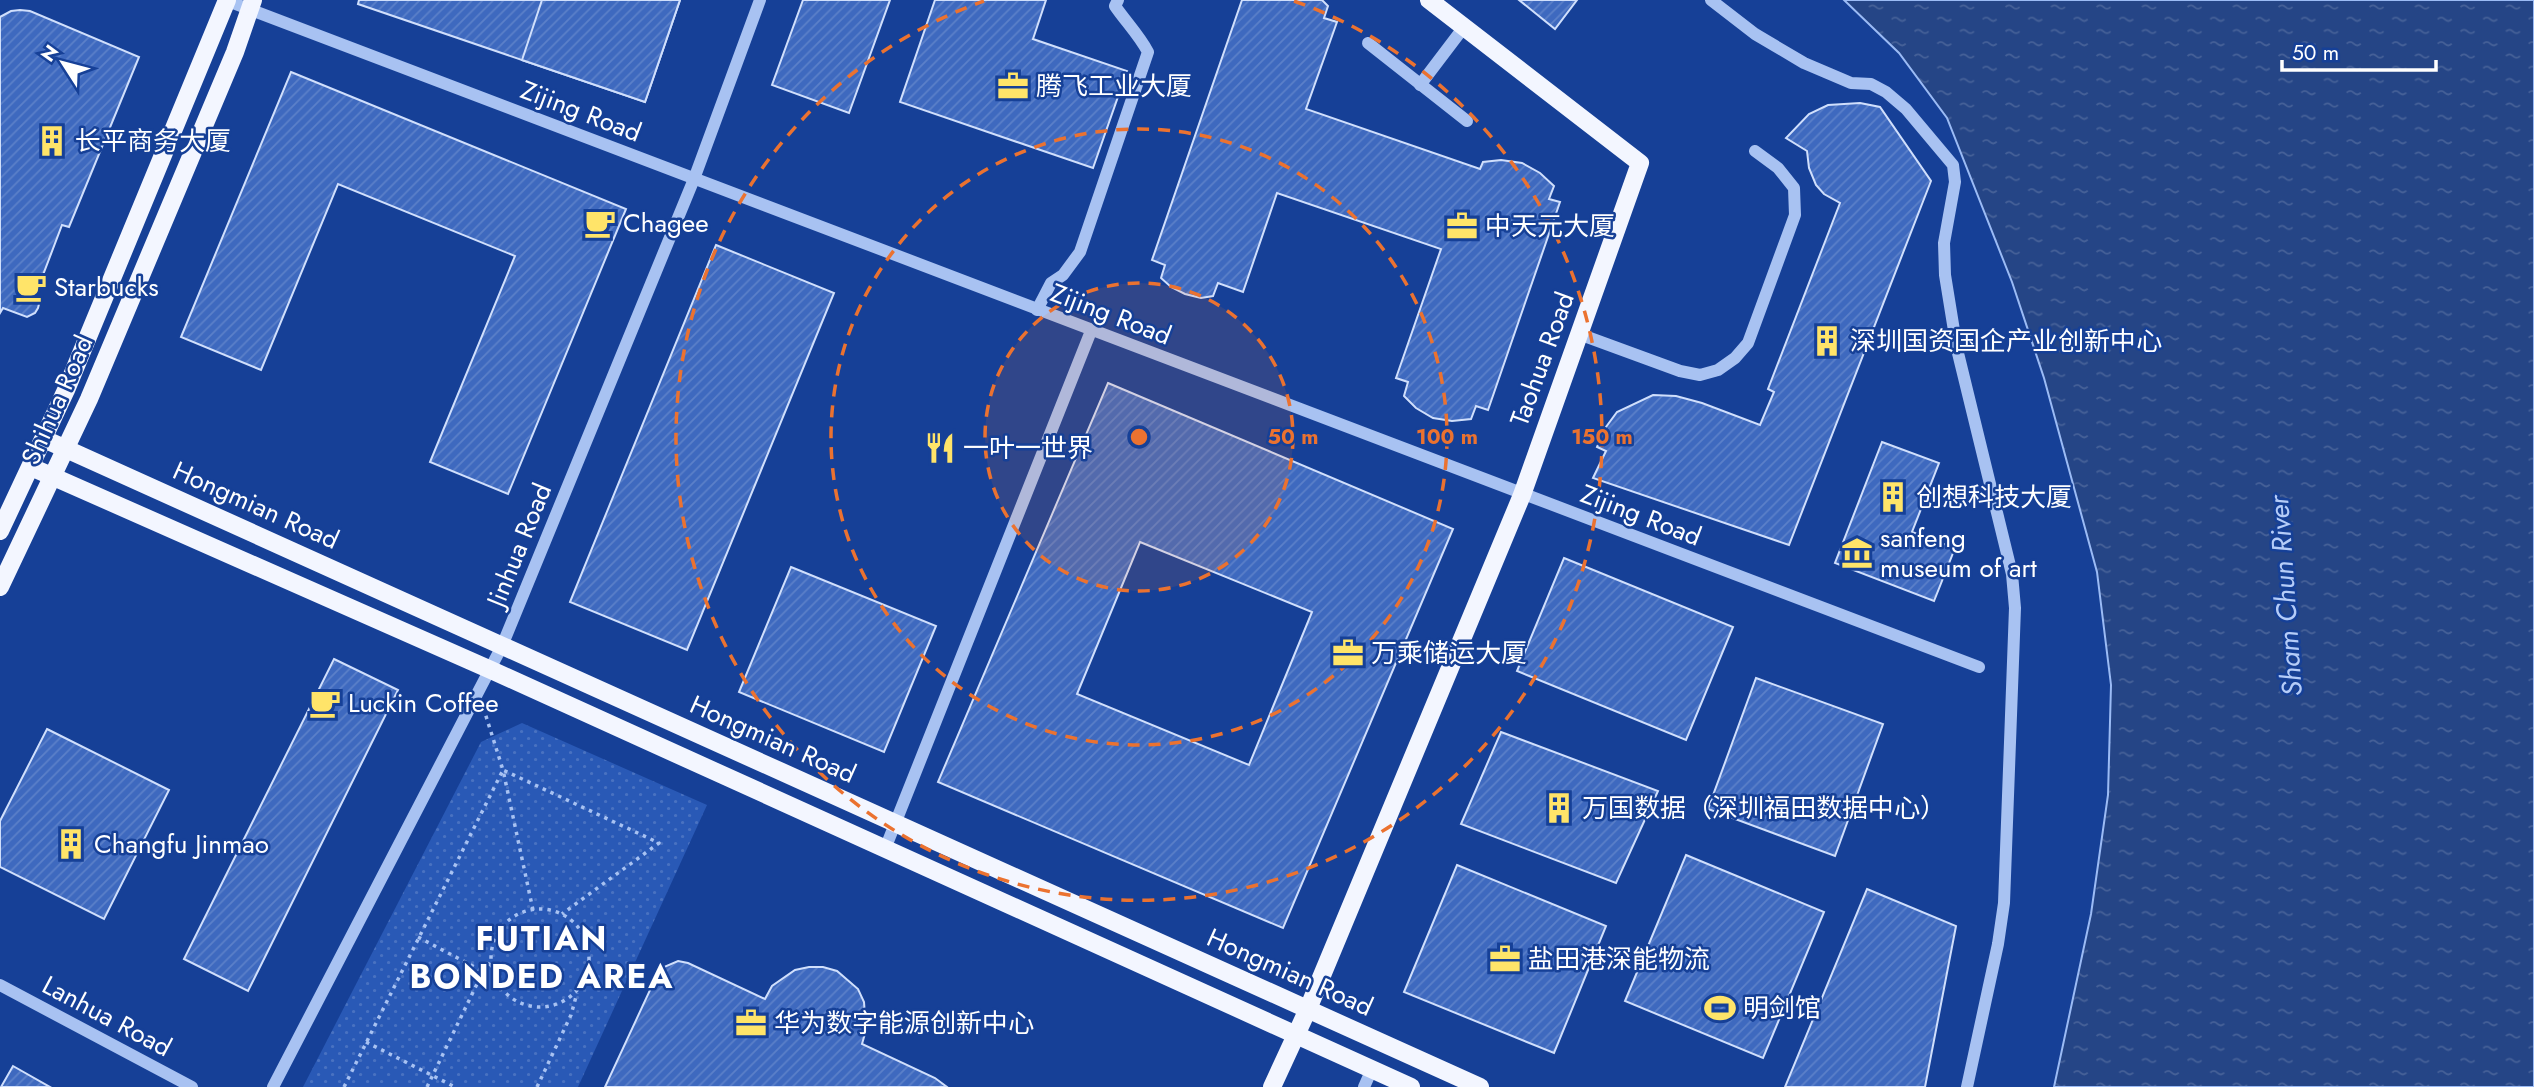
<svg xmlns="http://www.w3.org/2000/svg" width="2534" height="1087" font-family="Jost,'Noto Sans SC',sans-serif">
<defs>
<pattern id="park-dots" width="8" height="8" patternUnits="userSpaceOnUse" patternTransform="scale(1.75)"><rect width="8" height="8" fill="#2959b6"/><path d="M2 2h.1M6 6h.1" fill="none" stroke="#4972c1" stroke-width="1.8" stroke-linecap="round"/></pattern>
<pattern id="water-ripples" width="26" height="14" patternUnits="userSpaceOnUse" patternTransform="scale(1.75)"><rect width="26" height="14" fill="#254586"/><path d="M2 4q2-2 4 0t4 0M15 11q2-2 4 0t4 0" fill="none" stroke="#466198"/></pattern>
<pattern id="building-hatch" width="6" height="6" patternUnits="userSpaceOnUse" patternTransform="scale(1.75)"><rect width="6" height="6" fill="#3e69bf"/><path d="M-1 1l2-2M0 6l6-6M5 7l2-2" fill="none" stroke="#5b80c9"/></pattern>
</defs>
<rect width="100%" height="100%" fill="#164097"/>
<polygon fill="url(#park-dots)" points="522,723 707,805 578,1087 303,1087 481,742"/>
<polygon fill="url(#water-ripples)" stroke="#9bbbf5" stroke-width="2" points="1844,0 2534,0 2534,1087 2054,1087 2091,914 2108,795 2111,685 2097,572 2044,378 2012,282 1947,118 1899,53"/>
<g fill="url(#building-hatch)" stroke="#d0dffc" stroke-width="2" fill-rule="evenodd">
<polygon points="359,0 680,0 645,102 358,4"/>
<polygon points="542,0 680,0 645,102 522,60"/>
<polygon points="803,0 890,0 849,113 772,85"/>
<polygon points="935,0 1046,0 1033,39 1127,71 1093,168 900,102"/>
<polygon points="1242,0 1322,0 1328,6 1324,18 1337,22 1306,109 1480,169 1483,162 1501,160 1522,163 1540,173 1554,186 1549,199 1560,202 1488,410 1476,406 1471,419 1452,421 1433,418 1416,408 1404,396 1408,382 1396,378 1441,249 1277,193 1243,292 1218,283 1213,296 1201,298 1185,294 1171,287 1161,278 1165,265 1152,260"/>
<polygon points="1519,0 1577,0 1555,29"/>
<polygon points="20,10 30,11 139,57 69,227 62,225 35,296 39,304 38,308 35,313 27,317 3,308 0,313 0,17 11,11"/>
<polygon points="291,72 626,209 508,494 430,462 515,256 338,184 261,370 181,337"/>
<polygon points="1860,103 1880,107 1931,181 1789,545 1593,478 1606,451 1597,447 1606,427 1617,412 1653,395 1676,396 1702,403 1760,425 1774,392 1768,389 1840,203 1824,194 1816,185 1809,168 1807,151 1786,138 1809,114 1828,105"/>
<polygon points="716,245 834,293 687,650 570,602"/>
<path d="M1108 383 1453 529 1283 928 938 782ZM1140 542 1312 612 1249 765 1077 694Z"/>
<polygon points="1882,442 1939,463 1912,532 1955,548 1934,601 1835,563"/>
<polygon points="1564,558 1733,627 1686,740 1517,671"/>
<polygon points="791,567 936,626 884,752 739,692"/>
<polygon points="334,659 398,690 248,991 184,959"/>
<polygon points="1756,678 1883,724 1835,856 1708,809"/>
<polygon points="47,729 169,790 104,919 0,867 0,821"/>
<polygon points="1501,732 1658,791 1616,883 1461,824"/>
<polygon points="1686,855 1824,912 1763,1058 1625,1001"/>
<polygon points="1457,865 1606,926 1554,1053 1404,992"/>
<polygon points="1867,889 1956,926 1925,1087 1785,1087"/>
<polygon points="678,961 688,963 765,999 772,986 795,970 809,967 823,967 837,971 858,989 864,1002 866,1030 862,1044 935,1078 947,1087 605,1087 657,975 664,967"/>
<polygon points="13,1066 50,1087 1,1087"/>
</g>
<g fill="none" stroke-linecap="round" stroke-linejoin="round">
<g stroke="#a8c2f2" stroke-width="3.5" stroke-dasharray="3.5 5" stroke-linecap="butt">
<circle cx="540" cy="958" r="49"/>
<polyline points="533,910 503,770 659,843 562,914"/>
<polyline points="418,937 484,972"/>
<polyline points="366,1042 455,1087"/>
<polyline points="344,1087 503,770 485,713"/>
<polyline points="427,1087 477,984 491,961"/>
<polyline points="537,1087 571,1015 577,993"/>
</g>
<g stroke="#a8c2f2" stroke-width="12">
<polyline points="225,0 1979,667"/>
<polyline points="1711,0 1755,34 1804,63 1851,83 1871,84 1886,92 1906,109 1953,165 1955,182 1944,243 1945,275 1957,349 2012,574 2015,608 2004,903 1998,944 1967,1087"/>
<polyline points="1368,43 1467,121"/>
<polyline points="1420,85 1464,27"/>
<path d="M1037 310 1051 283 1063 275 1080 252 1148 52C1139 35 1126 22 1115 6L1118 0"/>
<polyline points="1579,334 1680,371 1700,375 1718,370 1735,358 1748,343 1795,215 1794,188 1778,168 1755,151"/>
<polyline points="885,849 1091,331"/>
<polyline points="0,985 192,1087"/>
<polyline points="273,1087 502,646 694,179 760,0"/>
<polyline points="1364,1087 1372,1069"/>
</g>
<g stroke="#f3f6ff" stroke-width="18">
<polyline points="44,439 1480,1087"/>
<polyline points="31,467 491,670 1411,1087"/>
<polyline points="0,531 66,390 227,0"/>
<polyline points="0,587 89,399 235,52 253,0"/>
<polyline points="1272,1087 1308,1009 1522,495 1640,163 1429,0"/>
</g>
</g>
<circle cx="1139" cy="437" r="154" fill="#eb7230" fill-opacity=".12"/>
<g fill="none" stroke="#eb7230" stroke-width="3.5" stroke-dasharray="12 9">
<circle cx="1139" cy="437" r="154"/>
<circle cx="1139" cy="437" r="308"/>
<path d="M1294 1A463 463 0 1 1 984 1"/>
</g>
<defs>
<symbol id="office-bare" viewBox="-9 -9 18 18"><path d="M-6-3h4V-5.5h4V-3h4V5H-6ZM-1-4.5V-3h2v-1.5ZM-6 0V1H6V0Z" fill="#ffe469" stroke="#164097" stroke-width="2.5" paint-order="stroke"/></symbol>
<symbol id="building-bare" viewBox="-9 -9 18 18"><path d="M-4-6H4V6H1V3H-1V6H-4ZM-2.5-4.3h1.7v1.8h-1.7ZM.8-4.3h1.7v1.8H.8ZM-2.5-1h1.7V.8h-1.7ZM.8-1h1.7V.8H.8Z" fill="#ffe469" stroke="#164097" stroke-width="2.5" paint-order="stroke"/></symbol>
<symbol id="cafe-bare" viewBox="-9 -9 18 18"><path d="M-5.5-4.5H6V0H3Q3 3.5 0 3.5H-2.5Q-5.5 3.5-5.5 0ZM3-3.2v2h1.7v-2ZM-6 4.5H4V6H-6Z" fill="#ffe469" stroke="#164097" stroke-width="2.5" paint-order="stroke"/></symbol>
<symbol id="restaurant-bare" viewBox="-9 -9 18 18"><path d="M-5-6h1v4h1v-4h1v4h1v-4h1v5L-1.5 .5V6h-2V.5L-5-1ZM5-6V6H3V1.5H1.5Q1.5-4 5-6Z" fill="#ffe469" stroke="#164097" stroke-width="2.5" paint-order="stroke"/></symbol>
<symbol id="museum-bare" viewBox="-9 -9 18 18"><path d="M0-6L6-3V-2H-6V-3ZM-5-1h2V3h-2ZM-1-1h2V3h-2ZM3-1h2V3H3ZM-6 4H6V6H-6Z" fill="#ffe469" stroke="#164097" stroke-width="2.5" paint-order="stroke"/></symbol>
<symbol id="stadium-bare" viewBox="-9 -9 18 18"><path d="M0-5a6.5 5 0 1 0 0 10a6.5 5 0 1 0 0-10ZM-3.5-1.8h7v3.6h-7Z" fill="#ffe469" stroke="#164097" stroke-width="2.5" paint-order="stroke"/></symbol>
</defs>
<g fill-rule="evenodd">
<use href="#office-bare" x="991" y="64" width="44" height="44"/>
<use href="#building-bare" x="30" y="119" width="44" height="44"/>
<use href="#cafe-bare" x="578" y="201" width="44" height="44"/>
<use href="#office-bare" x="1440" y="204" width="44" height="44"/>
<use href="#cafe-bare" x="9" y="265" width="44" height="44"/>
<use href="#building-bare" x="1805" y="319" width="44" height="44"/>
<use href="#restaurant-bare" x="918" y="426" width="44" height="44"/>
<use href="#building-bare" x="1871" y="475" width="44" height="44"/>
<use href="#museum-bare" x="1835" y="531" width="44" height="44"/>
<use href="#office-bare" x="1326" y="631" width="44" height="44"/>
<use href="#cafe-bare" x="303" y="681" width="44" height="44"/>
<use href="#building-bare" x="1537" y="786" width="44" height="44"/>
<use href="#building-bare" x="49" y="822" width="44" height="44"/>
<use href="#office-bare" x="1483" y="937" width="44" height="44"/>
<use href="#stadium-bare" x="1698" y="986" width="44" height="44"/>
<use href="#office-bare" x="729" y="1001" width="44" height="44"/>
</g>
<g text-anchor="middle" stroke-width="5" stroke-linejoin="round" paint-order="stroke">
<g font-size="26" fill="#fff" stroke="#164097" text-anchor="start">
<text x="1036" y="95">腾飞工业大厦</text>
<text x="75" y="150">长平商务大厦</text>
<text x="623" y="232">Chagee</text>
<text x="1485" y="235">中天元大厦</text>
<text x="54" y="296">Starbucks</text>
<text x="1850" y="350">深圳国资国企产业创新中心</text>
<text x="963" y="457">一叶一世界</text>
<text x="1916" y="506">创想科技大厦</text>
<text x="1880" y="547">sanfeng<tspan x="1880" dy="30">museum of art</tspan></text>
<text x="1371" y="662">万乘储运大厦</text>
<text x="348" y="712">Luckin Coffee</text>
<text x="1582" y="817">万国数据（深圳福田数据中心）</text>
<text x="94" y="853">Changfu Jinmao</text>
<text x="1528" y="968">盐田港深能物流</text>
<text x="1743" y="1017">明剑馆</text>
<text x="774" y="1032">华为数字能源创新中心</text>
</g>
<g font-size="26" fill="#fff" stroke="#164097">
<text transform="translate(581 111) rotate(21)" y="9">Zijing Road</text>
<text transform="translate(1111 314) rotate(21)" y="9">Zijing Road</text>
<text transform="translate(1542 359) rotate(-70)" y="9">Taohua Road</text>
<text transform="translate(57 400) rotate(-66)" y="9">Shihua Road</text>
<text transform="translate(256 505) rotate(24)" y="9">Hongmian Road</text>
<text transform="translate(1641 515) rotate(21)" y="9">Zijing Road</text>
<text transform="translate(519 545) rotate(-68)" y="9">Jinhua Road</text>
<text transform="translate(773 739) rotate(24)" y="9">Hongmian Road</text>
<text transform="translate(1290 972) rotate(24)" y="9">Hongmian Road</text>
<text transform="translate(107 1016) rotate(28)" y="9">Lanhua Road</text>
</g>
<g font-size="28" font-style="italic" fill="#b5ccf8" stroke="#164097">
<text transform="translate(2285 596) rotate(-94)" y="10">Sham Chun River</text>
</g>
<g font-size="33" font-weight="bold" letter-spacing="2" fill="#fff" stroke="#164097">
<text x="542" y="950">FUTIAN<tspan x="542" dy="38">BONDED AREA</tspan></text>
</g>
</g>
<circle cx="1139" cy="437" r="10" fill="#eb7230" stroke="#164097" stroke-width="3.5"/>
<g font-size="21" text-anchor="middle" font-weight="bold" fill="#eb7230" stroke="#164097" stroke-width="5" stroke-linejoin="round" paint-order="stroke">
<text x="1293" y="444">50 m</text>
<text x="1447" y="444">100 m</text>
<text x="1602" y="444">150 m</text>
</g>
<g transform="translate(63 63) rotate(306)" stroke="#164097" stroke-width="5" paint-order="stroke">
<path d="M0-5L12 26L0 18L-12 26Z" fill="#ffffff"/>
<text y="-10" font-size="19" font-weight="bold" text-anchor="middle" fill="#ffffff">N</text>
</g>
<path d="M2282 60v10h154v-10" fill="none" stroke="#ffffff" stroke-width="3.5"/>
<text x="2292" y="60" font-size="21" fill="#ffffff" stroke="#164097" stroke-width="5" paint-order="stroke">50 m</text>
</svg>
